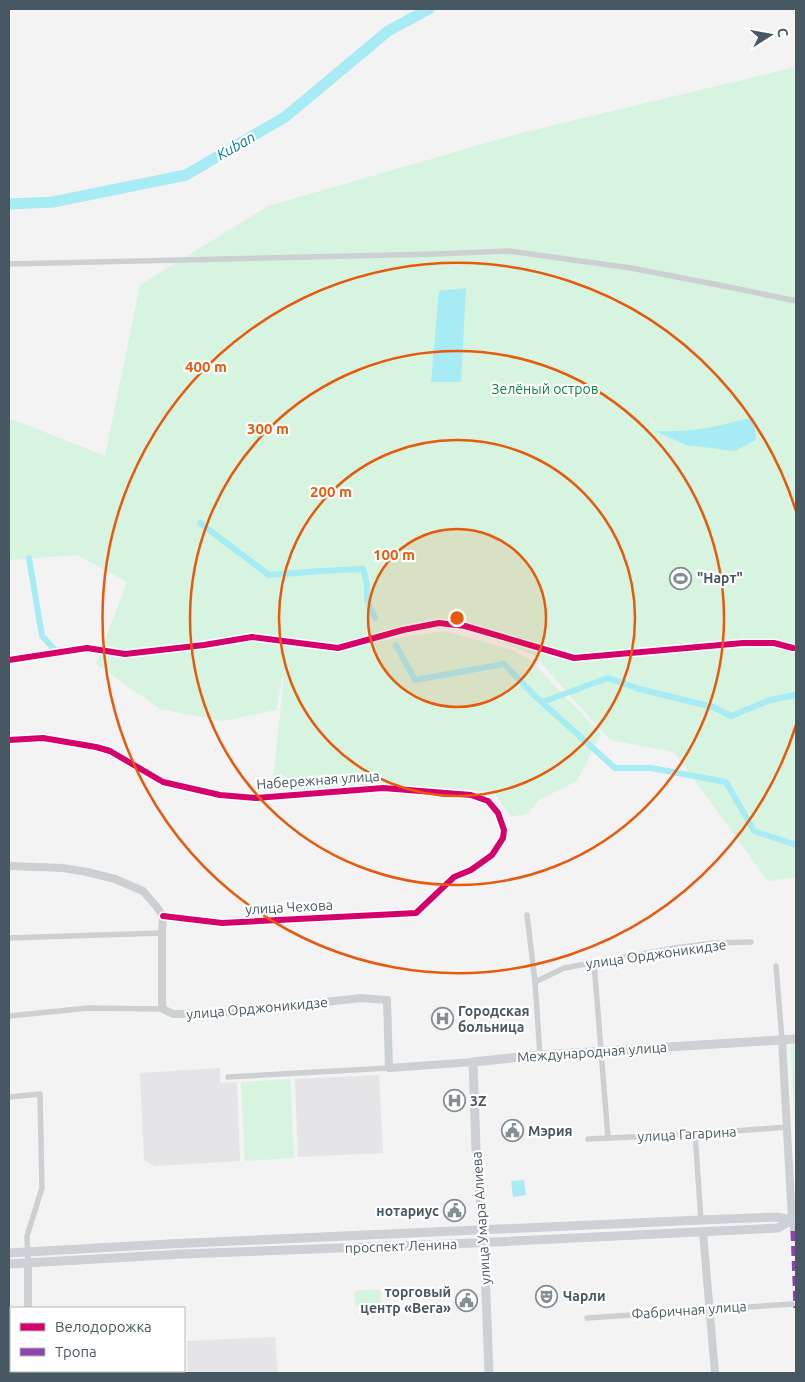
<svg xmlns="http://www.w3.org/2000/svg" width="805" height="1382" font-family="Ubuntu,sans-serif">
<rect width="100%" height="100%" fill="#f3f3f3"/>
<g fill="#e5e4e6">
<polygon points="220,1068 220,1083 237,1082 240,1161 155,1166 144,1160 140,1073"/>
<polygon points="379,1075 383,1153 298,1157 295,1079"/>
<polygon points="275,1337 278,1373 188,1373 187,1341"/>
</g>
<g fill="#d6f4df">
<polygon points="796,67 796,877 768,881 674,752 610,740 534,655 441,619 349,646 444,631 513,650 531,661 601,734 577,781 539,800 528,813 511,817 493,791 272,790 285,666 276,710 223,721 160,709 96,664 127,582 77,555 12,560 9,558 9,418 105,456 140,285 268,206 525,132"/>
<polygon points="791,1046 796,1046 796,1156"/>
<polygon points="290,1079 294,1158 245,1161 241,1082"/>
<polygon points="380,1289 381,1304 355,1306 355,1291"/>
</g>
<g fill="#a7ebf4">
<polygon points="466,288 461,382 431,382 439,291"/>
<path d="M754 417 756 440 735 451 686 445 655 431C691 433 719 426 754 417Z"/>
<polygon points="524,1180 526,1195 513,1197 511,1181"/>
</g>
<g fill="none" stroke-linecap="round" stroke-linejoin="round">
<g stroke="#a7ebf4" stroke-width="6">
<polyline points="200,523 269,575 321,571 363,569 367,584 367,601 375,618"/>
<polyline points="29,558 42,636 55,650"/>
<polyline points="396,645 415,680 504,664 536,697 615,768 651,768 726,782 754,831 796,845"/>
<polyline points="542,702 608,678 639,689 713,707 731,716 770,700 796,695"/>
</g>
<polyline stroke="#a7ebf4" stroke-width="11" points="9,204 53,202 186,175 285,117 388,31 429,9"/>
<g stroke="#cdd0d2" stroke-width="5.5">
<polyline points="9,264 435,254 509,251 631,268 734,288 796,301"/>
<polyline points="9,660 87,648 125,654 204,645 252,637 338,648 403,630 439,623 465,626 574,658 743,643 774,643 793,648"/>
<polyline points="9,740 43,738 96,747 110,751 163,782 220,795 256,798 383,788 471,795 488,801 498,813 504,830 503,838 492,855 471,870 454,877 416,913 222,923 163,916"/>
<polyline points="527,915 535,982 540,1055"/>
<polyline points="9,938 162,933"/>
<polyline points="594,963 608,1138"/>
<polyline points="776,966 782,1040"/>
<polyline points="535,982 564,968 675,948 714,943 751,942"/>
<polyline points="9,1016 89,1008 163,1009"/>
<polyline points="228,1077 389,1068"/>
<polyline points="9,1097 40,1094 42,1188 27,1236 28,1263"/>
<polyline points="695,1134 701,1220"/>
<polyline points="588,1139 695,1134 787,1127"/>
<polyline points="792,1220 793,1231"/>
<polyline points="587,1318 792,1304"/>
</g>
<g stroke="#cdd0d2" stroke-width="8">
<polyline points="9,866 63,868 87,872 115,879 143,891 156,906 163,916 162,933 162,1003 163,1009 173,1014 218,1013 237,1012 361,998 387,1000 389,1068 473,1062"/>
<polyline points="782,1040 792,1220"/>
<polyline points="703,1232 715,1373"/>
<polyline points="28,1263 28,1308"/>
<polyline points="29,1371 29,1373"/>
</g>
<g stroke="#cdd0d4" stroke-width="9">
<polyline points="9,1253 168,1244 701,1220 777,1217 792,1220 796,1220"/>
<polyline points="9,1264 183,1254 473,1243 778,1228 792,1220"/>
<polyline points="489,1373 484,1242 476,1149 473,1062 540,1055 796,1039"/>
</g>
<polyline stroke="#8e44ad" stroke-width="5" stroke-dasharray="10 5" stroke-linecap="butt" points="793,1231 796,1308"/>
<defs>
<g id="cycleway">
<polyline points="9,660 87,648 125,654 204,645 252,637 338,648 403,630 439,623 465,626 574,658 743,643 774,643 793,648"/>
<polyline points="9,740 43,738 96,747 110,751 163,782 220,795 256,798 383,788 471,795 488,801 498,813 504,830 503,838 492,855 471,870 454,877 416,913 222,923 163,916"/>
</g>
</defs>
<use href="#cycleway" stroke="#fff" stroke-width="9"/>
<use href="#cycleway" stroke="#d6006c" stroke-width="6"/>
</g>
<circle cx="457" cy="618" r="89" fill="#e8590c" fill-opacity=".12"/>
<g fill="none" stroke="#e8590c" stroke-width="2.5">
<circle cx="457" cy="618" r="89"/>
<circle cx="457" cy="618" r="178"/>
<circle cx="457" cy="618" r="267"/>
<path d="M796 725A355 355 0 1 1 796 511"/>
</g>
<defs>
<symbol id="stadium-ring" viewBox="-11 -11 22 22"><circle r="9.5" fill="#fff" stroke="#848e95" stroke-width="1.5"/><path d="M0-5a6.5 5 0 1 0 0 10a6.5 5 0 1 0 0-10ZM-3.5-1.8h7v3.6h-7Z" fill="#848e95"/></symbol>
<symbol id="hospital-ring" viewBox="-11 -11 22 22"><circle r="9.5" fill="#fff" stroke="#848e95" stroke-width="1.5"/><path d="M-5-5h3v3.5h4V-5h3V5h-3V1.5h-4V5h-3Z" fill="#848e95"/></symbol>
<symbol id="civic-ring" viewBox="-11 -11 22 22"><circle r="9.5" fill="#fff" stroke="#848e95" stroke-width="1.5"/><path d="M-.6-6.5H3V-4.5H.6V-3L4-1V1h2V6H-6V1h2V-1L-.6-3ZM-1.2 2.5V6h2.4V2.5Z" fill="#848e95"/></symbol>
<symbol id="theatre-ring" viewBox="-11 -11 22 22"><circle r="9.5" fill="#fff" stroke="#848e95" stroke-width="1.5"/><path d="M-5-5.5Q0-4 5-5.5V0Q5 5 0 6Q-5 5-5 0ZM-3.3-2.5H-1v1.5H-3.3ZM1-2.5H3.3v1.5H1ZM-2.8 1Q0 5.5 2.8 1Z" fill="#848e95"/></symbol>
</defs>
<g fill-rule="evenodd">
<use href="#stadium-ring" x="668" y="566" width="25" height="25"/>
<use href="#hospital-ring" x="430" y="1006" width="25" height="25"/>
<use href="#hospital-ring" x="442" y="1088" width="25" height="25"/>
<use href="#civic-ring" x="500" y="1118" width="25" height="25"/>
<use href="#civic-ring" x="442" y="1198" width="25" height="25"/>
<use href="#theatre-ring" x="534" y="1284" width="25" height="25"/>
<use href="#civic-ring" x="454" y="1288" width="25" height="25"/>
</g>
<g text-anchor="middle" stroke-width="4.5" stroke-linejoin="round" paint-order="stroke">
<g font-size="14" fill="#0e8740" stroke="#fff">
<text x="545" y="394">Зелёный остров</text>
</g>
<g font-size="14" font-weight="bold" fill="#485862" stroke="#fff" text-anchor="start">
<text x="697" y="583">"Нарт"</text>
<text x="458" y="1016">Городская<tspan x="458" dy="16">больница</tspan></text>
<text x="470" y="1106">3Z</text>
<text x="528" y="1136">Мэрия</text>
<text x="439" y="1216" text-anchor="end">нотариус</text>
<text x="451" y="1297" text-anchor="end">торговый<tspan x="451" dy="16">центр «Вега»</tspan></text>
<text x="563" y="1301">Чарли</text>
</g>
<g font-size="14" fill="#485862" stroke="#fff">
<text transform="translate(318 780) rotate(-4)" y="5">Набережная улица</text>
<text transform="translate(289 907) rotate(-3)" y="5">улица Чехова</text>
<text transform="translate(656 954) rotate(-8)" y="5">улица Орджоникидзе</text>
<text transform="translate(257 1008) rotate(-5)" y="5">улица Орджоникидзе</text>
<text transform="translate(592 1052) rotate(-4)" y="5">Международная улица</text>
<text transform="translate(687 1134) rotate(-3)" y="5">улица Гагарина</text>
<text transform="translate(481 1218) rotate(-94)" y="5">улица Умара Алиева</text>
<text transform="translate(401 1246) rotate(-2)" y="5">проспект Ленина</text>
<text transform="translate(689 1310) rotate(-4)" y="5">Фабричная улица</text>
</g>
<g font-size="15" font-style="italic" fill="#048091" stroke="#fff">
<text transform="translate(236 146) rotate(-30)" y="5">Kuban</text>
</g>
</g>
<circle cx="457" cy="618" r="8" fill="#e8590c" stroke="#fff" stroke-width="2.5"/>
<g font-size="15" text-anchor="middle" font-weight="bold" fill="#e8590c" stroke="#fff" stroke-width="4.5" stroke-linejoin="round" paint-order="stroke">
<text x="206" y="372">400 m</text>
<text x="268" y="434">300 m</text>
<text x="331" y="497">200 m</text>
<text x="394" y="560">100 m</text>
</g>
<rect width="805" height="1382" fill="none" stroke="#485862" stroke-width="20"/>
<rect x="10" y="1307" width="175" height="65" fill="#ffffff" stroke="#b6bcc0"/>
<rect x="20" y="1323" width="25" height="8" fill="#d6006c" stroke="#b6bcc0"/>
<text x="55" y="1332" font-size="15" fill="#485862">Велодорожка</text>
<rect x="20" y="1348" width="25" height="8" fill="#8e44ad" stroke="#b6bcc0"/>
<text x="55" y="1357" font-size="15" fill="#485862">Тропа</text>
<g transform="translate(770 35) rotate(79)" stroke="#ffffff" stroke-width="4" paint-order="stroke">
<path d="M0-4L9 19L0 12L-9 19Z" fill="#485862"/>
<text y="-8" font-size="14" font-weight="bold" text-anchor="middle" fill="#485862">С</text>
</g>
</svg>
